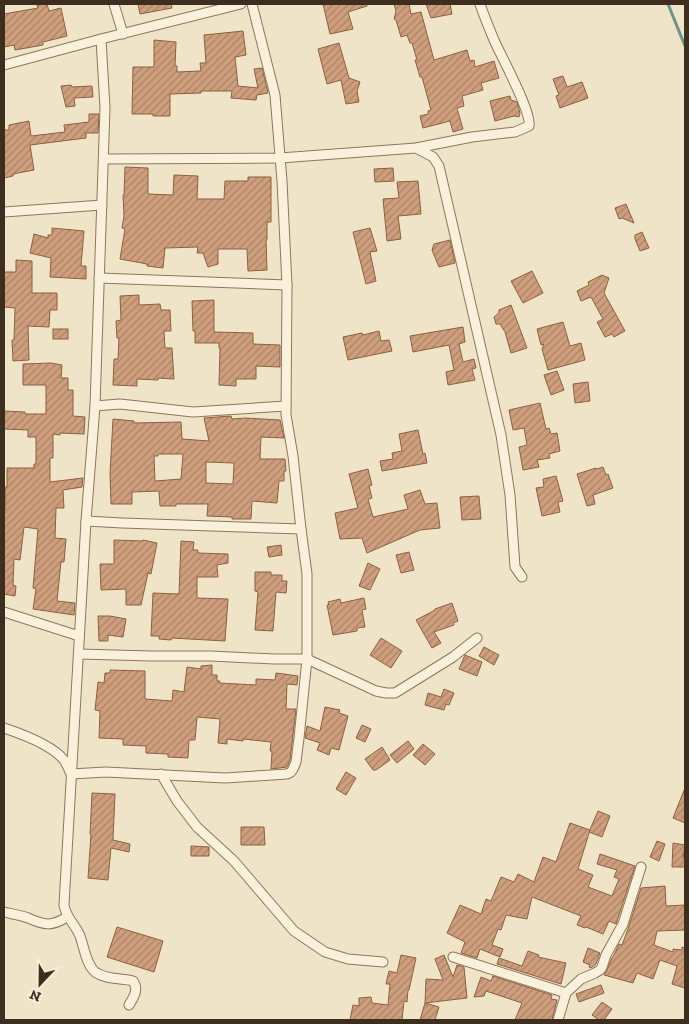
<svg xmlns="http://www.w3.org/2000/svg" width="689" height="1024" font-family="'Zilla Slab',serif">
<defs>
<pattern id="building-hatch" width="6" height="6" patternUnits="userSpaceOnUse" patternTransform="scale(1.25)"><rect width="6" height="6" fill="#cf9f7d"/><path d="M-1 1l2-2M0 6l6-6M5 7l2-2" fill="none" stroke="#a98266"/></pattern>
</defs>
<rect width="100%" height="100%" fill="#f0e4c8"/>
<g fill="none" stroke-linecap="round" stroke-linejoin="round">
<polyline stroke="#6f938a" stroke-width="3" points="668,4 685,46"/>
</g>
<g fill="url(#building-hatch)" stroke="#8d5f41" fill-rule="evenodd">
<polygon points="43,4 47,4 49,11 61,8 67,36 43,42 43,45 15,50 14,45 4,47 4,14 38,8 37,5"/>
<polygon points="138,4 171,4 172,8 140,14"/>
<polygon points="323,4 367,4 367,6 348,12 353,29 330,34"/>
<polygon points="394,4 409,4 411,14 421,12 434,60 467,50 470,61 474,60 475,67 494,61 499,78 481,83 483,90 462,96 464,106 457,108 463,129 453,132 450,121 423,128 420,116 428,114 428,111 431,110 422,77 420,77 415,60 417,60 412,43 410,43 407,35 401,37 396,20 394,19 396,11"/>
<polygon points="426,4 450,4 452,14 431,18"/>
<polygon points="243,31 246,55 235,57 238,86 258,88 254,69 262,68 268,93 257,95 256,100 231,98 232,91 201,91 201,93 170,94 170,116 153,116 153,114 132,114 133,67 154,67 154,40 176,42 175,66 177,66 177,72 201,71 200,63 206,63 204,35"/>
<polygon points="339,43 349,78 360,82 357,91 359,102 346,104 341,80 327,84 318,49"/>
<polygon points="563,76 567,87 582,82 588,98 560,108 556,96 559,95 553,79"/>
<polygon points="71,85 72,87 92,86 93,97 74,98 75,106 66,107 61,86"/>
<polygon points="510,96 511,100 517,102 520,113 519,117 514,116 495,121 490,101"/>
<polygon points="89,114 99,114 98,133 86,133 86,138 30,145 34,170 13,174 13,176 4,178 4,130 9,130 9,125 29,121 31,136 65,132 64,125 89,122"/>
<polygon points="125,167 148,168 148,194 173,195 174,175 198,176 197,199 224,199 225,181 248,181 248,177 271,177 271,222 267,222 267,240 266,240 267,270 248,271 247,249 218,249 218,264 208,267 203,253 197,253 198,247 165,248 163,268 147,266 147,264 120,259 125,229 122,228 124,216 123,195 124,195"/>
<polygon points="393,168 394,181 375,182 374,169"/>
<polygon points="418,181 421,214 398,216 401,239 387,241 383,199 399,198 397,182"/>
<polygon points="626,204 634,223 622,218 619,219 615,208"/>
<polygon points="52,228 84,231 81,266 86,266 86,279 50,277 51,258 30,253 34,234 48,238 48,235 52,235"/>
<polygon points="370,228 377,251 370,252 376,281 366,284 353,232"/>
<polygon points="642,232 649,248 640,251 635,239 635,235"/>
<polygon points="450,240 455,263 439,267 432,250 434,244"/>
<polygon points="16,260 32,261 32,293 57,293 57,310 50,310 49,327 28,326 29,360 13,361 12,340 14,340 15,308 4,307 4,272 16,272"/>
<polygon points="532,271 543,293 523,303 511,281"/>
<polygon points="602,275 609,278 604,293 625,331 614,337 612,334 605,337 597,322 603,319 591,297 581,301 577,291 589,285 588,282"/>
<polygon points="139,295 139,305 160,304 161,310 170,310 171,331 164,331 165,348 172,348 174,379 158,378 158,380 137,379 137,386 113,385 114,359 118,359 119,338 117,338 116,321 121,320 120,296"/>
<polygon points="214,300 214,332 253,333 253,344 280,345 280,367 256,366 256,379 236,379 236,386 219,385 220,348 219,348 219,343 195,343 195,331 193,331 192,301"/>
<polygon points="511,305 527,348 511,353 505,332 500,324 496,324 494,317 499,313 499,310"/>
<polygon points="563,322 570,346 581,343 585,360 548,370 542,349 544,344 541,345 537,329"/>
<polygon points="463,327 465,342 459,344 463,362 474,359 476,368 472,369 475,380 448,385 446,372 454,370 449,345 413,352 410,336"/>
<rect x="53" y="329" width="15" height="10"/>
<polygon points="379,331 381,341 389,340 392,351 348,360 343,337 362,333 363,335"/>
<polygon points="51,363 62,365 61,378 68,378 68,390 73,390 73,416 85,417 84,434 60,433 60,435 53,434 53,458 50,458 50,482 83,478 82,487 63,490 64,508 56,508 55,538 66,539 64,562 61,562 57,601 75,603 74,615 33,609 36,589 33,588 38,529 24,527 20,560 14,559 13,585 16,586 15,596 4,594 4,510 5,510 5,487 7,487 7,468 34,468 34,464 36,464 36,437 28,437 28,430 4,429 4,411 25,412 25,414 46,414 46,385 23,385 23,364"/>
<polygon points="557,371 564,390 551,395 544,375"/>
<polygon points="588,382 590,401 575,403 573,384"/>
<polygon points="540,403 546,429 549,428 551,434 557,433 560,451 549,454 550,458 537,460 539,467 523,470 519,447 527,445 524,428 513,430 509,410"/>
<path d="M231 416 232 419 245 418 280 420 284 438 261 437 260 459H285L286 471H284V481H279L277 503 252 501 251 519H232V517L207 516 208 504H176V506H160L159 491 132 492V504H111L110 474 113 419 134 421V423L181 422 182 439 209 441 204 418ZM158 454H183L181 479 155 481 154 456H158ZM206 462 234 463 233 484 206 483Z"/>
<polygon points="418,430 423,454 425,453 427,463 382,471 380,461 393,459 392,453 402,451 399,434"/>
<polygon points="603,467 606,475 608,474 613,488 593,495 595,504 587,506 577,474 596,468 597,469"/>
<polygon points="368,469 372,485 369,486 372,498 368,499 373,517 408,509 404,495 420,490 425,504 437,503 440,528 420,530 367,553 362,538 340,539 335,513 358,508 349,474"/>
<polygon points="556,476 563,501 558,502 560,512 542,516 536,488 544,487 543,479"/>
<polygon points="479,496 481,519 462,520 460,497"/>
<polygon points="114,540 143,541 143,540 157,543 151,574 148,573 141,605 126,605 126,589 101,590 100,564 114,564"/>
<polygon points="181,541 194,542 193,550 198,550 198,553 228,554 228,563 217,565 218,577 197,577 197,598 228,599 225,641 172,638 171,640 159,639 159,636 151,636 153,593 179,594"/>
<polygon points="281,545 282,555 269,557 267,547"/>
<polygon points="409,552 414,570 401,573 396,555"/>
<polygon points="368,563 380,569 370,590 359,586"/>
<polygon points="255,572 271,572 271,575 282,575 282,581 287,581 286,593 276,592 273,631 255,630 258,592 255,591"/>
<polygon points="364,598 366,609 362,610 365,627 357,628 357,631 333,635 327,605 329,605 328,602 340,599 341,603"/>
<polygon points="452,603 458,621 453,623 454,625 434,632 441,643 432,648 416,620 435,610 435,609"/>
<polygon points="98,616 110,616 126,619 123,637 108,635 108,641 99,641"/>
<polygon points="381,638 402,651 391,668 370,655"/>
<polygon points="484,647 499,655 494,665 479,656"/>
<polygon points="465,655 482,662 477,676 459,669"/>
<polygon points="212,665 212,675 217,675 217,681 220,681 219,683 256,685 256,679 275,680 276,673 298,676 297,685 287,684 286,709 296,709 290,760 287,767 271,769 272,751 270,751 271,742 243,739 243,741 227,739 227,744 218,743 220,719 197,717 195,740 189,740 188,758 168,757 168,754 146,753 146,746 123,745 123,739 99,738 100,711 95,710 98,682 104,683 105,673 110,673 110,670 145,671 145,699 172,701 173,690 184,692 187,667 201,669 201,666"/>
<polygon points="444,689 454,693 449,705 446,704 444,710 425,705 428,693 441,697"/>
<polygon points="325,707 340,710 339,713 348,716 339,750 331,748 329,755 317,750 320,743 305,738 307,726 320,731"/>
<polygon points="362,725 371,729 365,742 356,738"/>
<polygon points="408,741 414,749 397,763 390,755"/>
<polygon points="423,744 435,754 425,765 413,755"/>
<polygon points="382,747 390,760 376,770 373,770 365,759"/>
<polygon points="346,772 356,778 346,795 336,789"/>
<polygon points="685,788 685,823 673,818"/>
<polygon points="92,793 115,794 113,840 130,844 129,852 111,848 108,880 88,878 91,834 90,834"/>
<polygon points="598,811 610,816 602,837 589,832"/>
<polygon points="570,823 590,830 578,869 593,875 588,887 612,896 619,879 614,877 617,870 597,864 600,854 635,866 616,924 609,921 603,934 586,927 585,928 577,925 581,916 532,897 527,919 506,915 501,930 498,929 492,945 503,949 500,957 480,949 477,958 461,953 465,942 447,933 460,905 481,914 486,899 491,901 501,877 514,882 518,874 534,882 543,857 556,862"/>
<polygon points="241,827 264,827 265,845 241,845"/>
<polygon points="657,841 665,844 659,861 650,857"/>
<polygon points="673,843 685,845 683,858 685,858 685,867 672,867"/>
<polygon points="191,846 209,847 209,856 191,856"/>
<polygon points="665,886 666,906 685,905 685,930 657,931 654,945 673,952 673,949 682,950 682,947 685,948 685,988 672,984 677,966 660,960 653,979 637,973 633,983 604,975 607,970 612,958 614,955 619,944 622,945 628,929 641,888"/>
<polygon points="117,927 163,941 154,972 107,957"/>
<polygon points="588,948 600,953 596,964 591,968 589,967 590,965 583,962"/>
<polygon points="528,951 539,955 538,957 566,963 561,984 497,964 499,958 522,966"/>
<polygon points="401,955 416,958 409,990 408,990 407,1002 404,1001 402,1020 350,1020 353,1005 359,1006 359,998 371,997 372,1003 388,1005 390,984 386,984 389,971 397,973"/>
<polygon points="444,955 453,977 457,965 464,967 467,998 425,1003 426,979 443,980 435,959"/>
<polygon points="493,976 552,995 551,999 557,1000 552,1020 515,1020 522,1003 486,991 484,996 474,997 481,977 491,981"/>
<polygon points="601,985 604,993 579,1002 576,994"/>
<polygon points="602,1002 612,1009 604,1020 599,1020 592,1015"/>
<polygon points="425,1003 439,1007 435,1020 420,1020"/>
</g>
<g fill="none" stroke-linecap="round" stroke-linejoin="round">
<defs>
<g id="minor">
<polyline points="114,4 123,34"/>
<path d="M101 39 105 108 95 406 86 521 64 905C66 918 75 924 80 936 84 947 86 964 95 972 106 980 121 978 133 981 139 989 134 997 129 1005"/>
<polyline points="4,65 101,39 241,4"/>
<polyline points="416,148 433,157 439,166 501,435 510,495 515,567 522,577"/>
<path d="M104 159 280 158 416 148 472 137 515 132 529 126C532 112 501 56 494 40 489 28 484 16 480 4"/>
<polyline points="4,212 102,205"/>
<polyline points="99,278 287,285"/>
<polyline points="95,406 120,404 193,412 286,406"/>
<polyline points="86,521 122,523 301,529"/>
<polyline points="4,612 79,636"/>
<polyline points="79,654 151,656 211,656 274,659 307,659 376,691 386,693 395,693 453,657 477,638"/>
<path d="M4 728C22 734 52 745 64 760 67 764 69 770 71 774L106 772 225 778 287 774 291 772 293 769 296 762 299 738 307 659V574L301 529 293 456 286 415 287 285 282 181 275 95 252 4"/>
<polyline points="161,774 177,801 197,827 234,861 294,931 325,952 348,959 383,962"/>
<path d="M4 912C12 914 20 915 28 918 44 925 51 927 67 917"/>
<polyline points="453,957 566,993"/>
<polyline points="558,1020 566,993 581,979 595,973 600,970 602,967 606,955 623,924 641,867"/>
</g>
</defs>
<use href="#minor" stroke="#8d765c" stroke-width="11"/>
<use href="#minor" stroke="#faf1dc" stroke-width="9"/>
</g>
<rect width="689" height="1024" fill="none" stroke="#3d2e20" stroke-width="10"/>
<g transform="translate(40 984) rotate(202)" stroke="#f7eed8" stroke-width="4" paint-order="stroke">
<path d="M0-4L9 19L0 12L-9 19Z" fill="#3d2e20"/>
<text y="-8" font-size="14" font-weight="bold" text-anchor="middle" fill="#3d2e20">N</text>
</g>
</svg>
